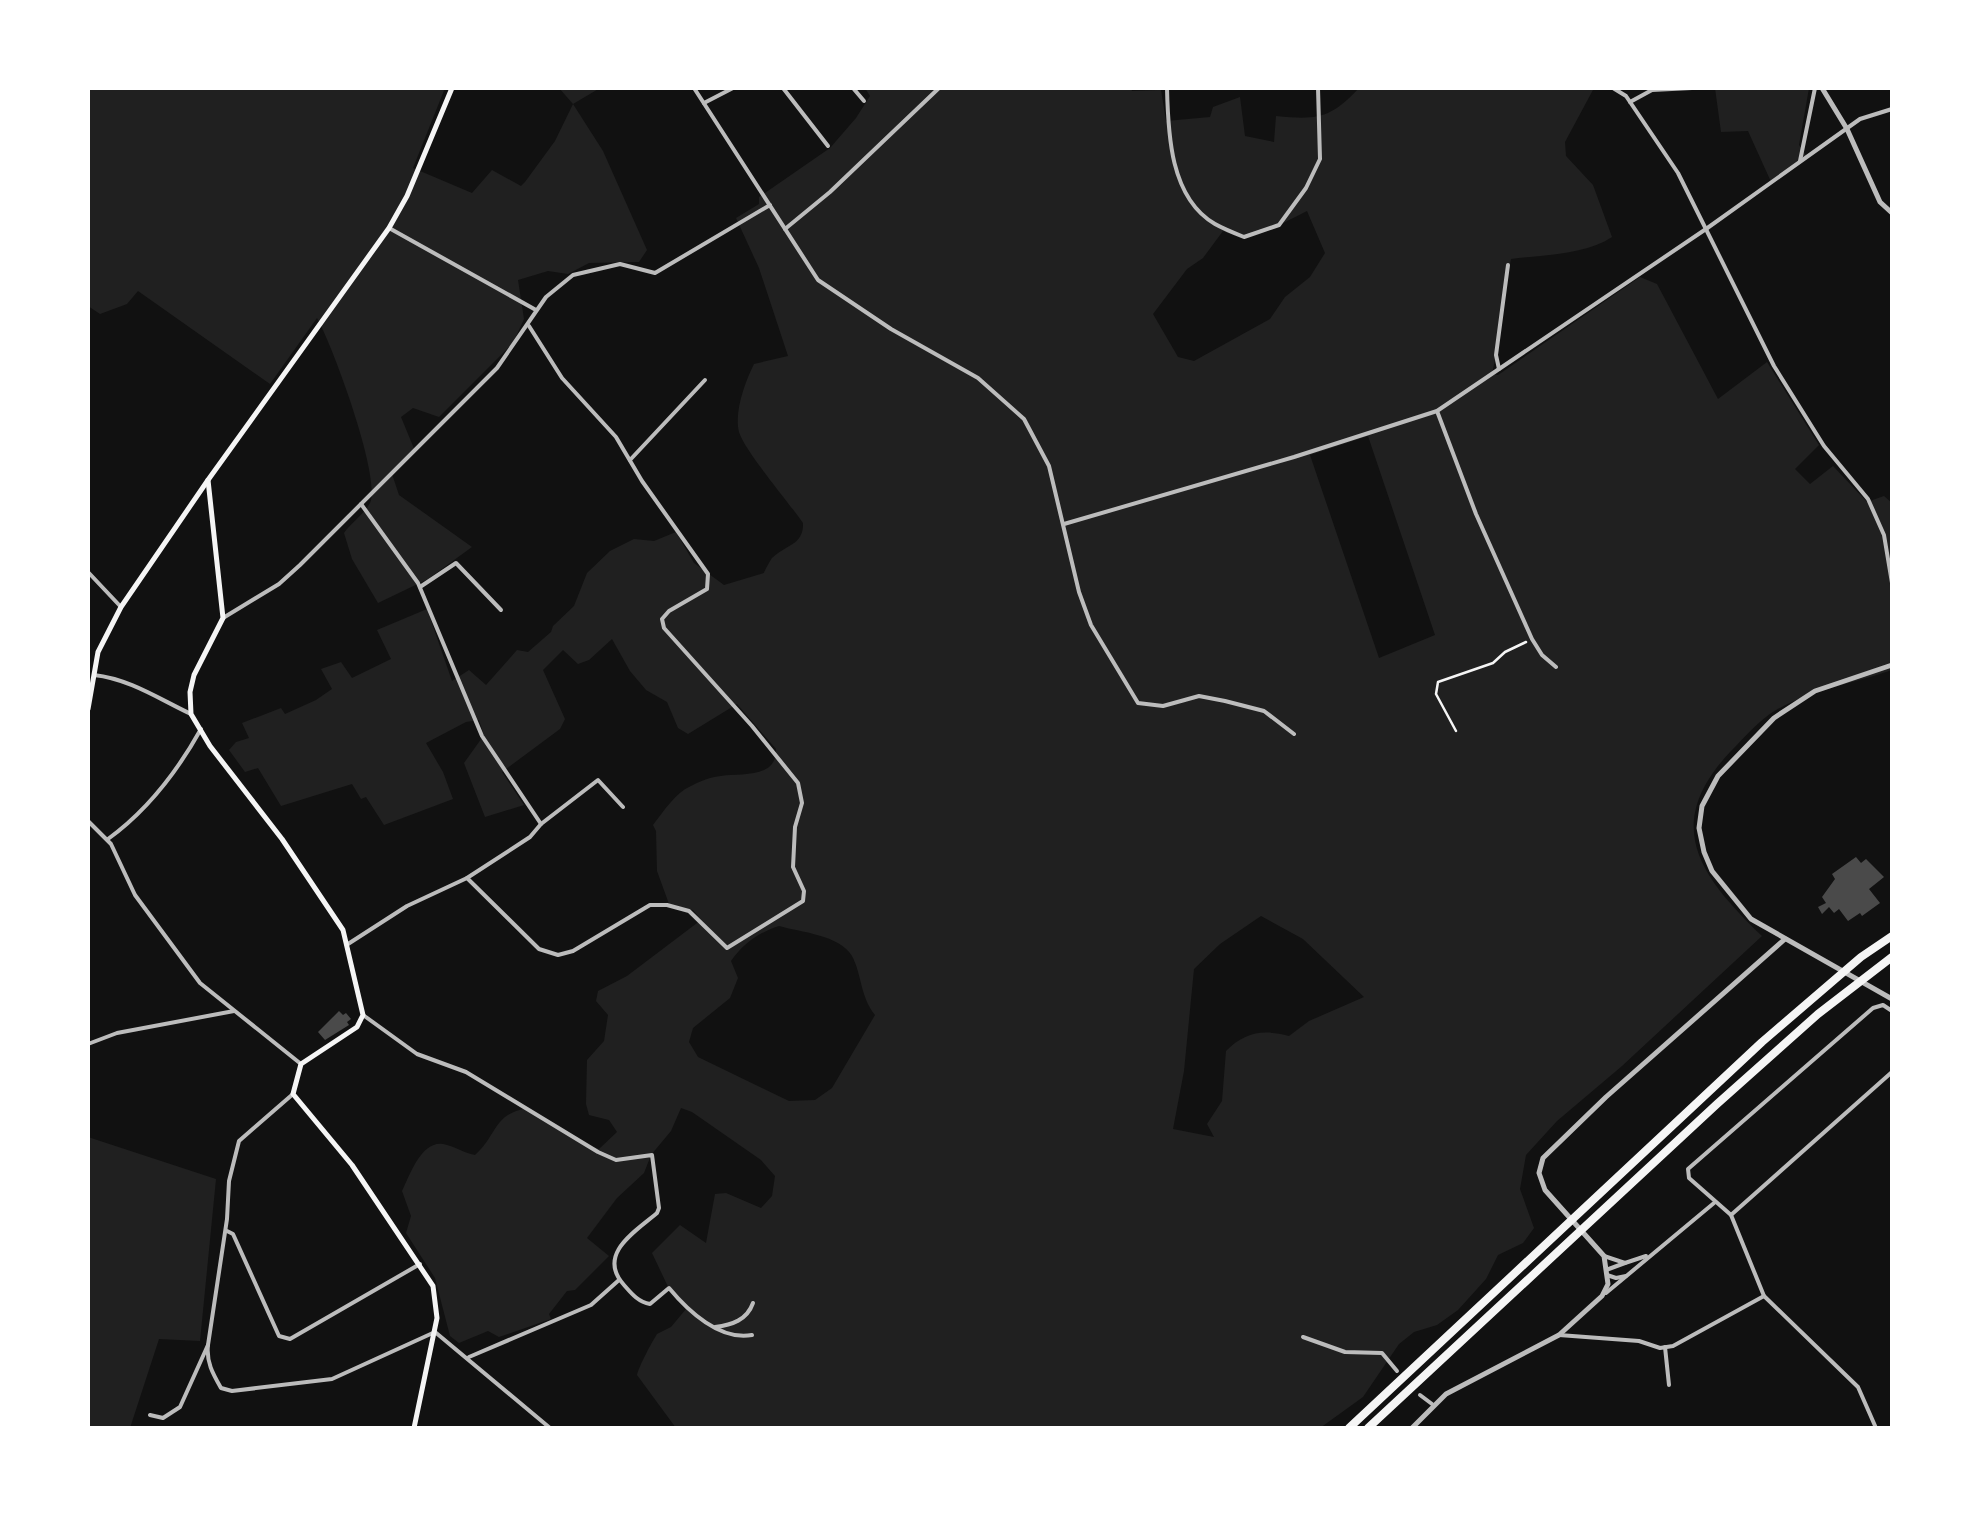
<svg xmlns="http://www.w3.org/2000/svg" width="1980" height="1516" font-family="'IBM Plex Sans',sans-serif">
<rect width="100%" height="100%" fill="#111"/>
<g fill="#202020" fill-rule="evenodd">
<path d="M88 88H445L413 168 472 193 492 170 521 186 525 182 555 141 573 104 559 88H600L573 104 603 151 647 250 639 262 589 263 568 274 548 271 518 280 524 319 513 343 439 417 413 408 401 417 415 451 392 474 399 495 472 547 428 579 378 603 352 559 344 533C351 523 364 514 370 503 382 479 332 344 317 318L270 384 138 291 127 304 100 314 88 306Z"/>
<path d="M865 88H1131L1132 91 1161 90 1166 121 1210 117 1213 107 1240 97 1245 136 1274 142 1276 116C1317 120 1330 119 1359 88H1594L1565 142 1566 156 1593 185 1612 237C1585 255 1542 255 1511 259 1503 298 1501 336 1492 374L1498 375 1640 277 1657 284 1718 399 1767 362 1819 445 1795 469 1810 484 1833 466 1867 502 1884 496 1892 503V670C1855 683 1811 690 1776 710 1759 720 1745 737 1731 751 1661 825 1700 876 1762 936L1622 1066 1557 1121 1526 1155 1520 1189 1534 1228 1523 1243 1498 1255 1486 1279 1458 1310 1437 1325 1414 1332 1399 1344 1363 1397 1320 1428H676L637 1375C639 1366 652 1342 657 1334L671 1327 686 1309 671 1293 652 1253 680 1225 706 1243 715 1194 726 1193 761 1208 772 1196 775 1176 761 1160 692 1112 681 1108 671 1131 651 1155 644 1173 617 1198 587 1238 609 1256 575 1290 567 1291 549 1314 551 1319 499 1337 488 1331 459 1343 450 1336 435 1278 406 1233 411 1216 402 1191C410 1175 421 1141 443 1144 454 1146 464 1153 475 1155 498 1135 492 1115 527 1108L585 1144 599 1149 617 1132 609 1120 589 1115 586 1104 587 1060 604 1041 608 1015 596 1001 598 991 627 976 701 920 693 910 669 904 657 871 656 831 653 825C664 811 675 793 691 786 700 781 711 777 721 776 741 773 777 779 776 749L737 704 688 734 678 728 667 702 646 690 630 671 612 639 589 660 578 664 563 650 543 670 565 719 560 729 502 772 524 805 485 817 464 763 484 735 479 720 466 722 426 743 443 772 453 799 384 825 366 797 361 799 352 784 281 806 258 768 245 772 229 750 236 742 249 738 242 723 281 708 285 714 316 700 332 689 321 669 341 662 352 678 391 659 377 630 427 609 452 681 469 670 486 685 517 650 528 652 551 632 553 626 574 606 587 573 610 551 634 539 654 541 676 532 694 563 724 585 764 573C764 572 771 559 772 558 785 545 804 545 803 523 790 504 744 450 739 432 734 412 745 382 754 364L788 356 759 268 736 218 759 204V197L830 148 856 118 870 96ZM1307 211 1325 253 1310 277 1285 297 1270 319 1194 361 1178 357 1153 314 1187 269 1203 258 1223 231C1249 245 1284 222 1307 211ZM1368 436 1435 635 1379 658 1310 455ZM1261 916 1303 939 1364 997 1309 1021 1289 1036C1263 1029 1245 1032 1226 1051L1222 1101 1207 1124 1214 1137 1173 1129 1184 1071 1194 969 1220 944ZM779 926C800 932 840 935 852 956 862 975 860 996 875 1015L832 1088 815 1100 789 1101 698 1057 689 1042 693 1028 730 998 738 978 731 961C744 943 758 933 779 926Z"/>
<polygon points="1715,88 1809,88 1799,145 1808,158 1772,184 1748,131 1721,132"/>
<polygon points="88,1137 216,1179 200,1341 159,1339 130,1428 88,1428"/>
</g>
<g fill="#4a4a4a">
<polygon points="1856,857 1861,863 1866,859 1884,877 1869,889 1880,903 1862,916 1860,913 1848,921 1839,909 1834,913 1829,907 1822,914 1818,907 1826,903 1822,897 1835,879 1832,874"/>
<polygon points="339,1011 343,1015 346,1013 351,1019 347,1022 349,1025 325,1040 318,1032"/>
</g>
<g fill="none" stroke-linecap="round" stroke-linejoin="round">
<polyline stroke="#f5f5f5" stroke-width="2.5" points="1456,731 1436,694 1438,682 1493,663 1505,652 1526,642"/>
<g stroke="#bcbcbc" stroke-width="4">
<polyline points="694,88 818,280 891,329 978,378 1024,419 1049,466 1079,592 1091,625 1138,703 1163,706 1199,696 1225,701 1264,711 1294,734"/>
<polyline points="783,88 828,146"/>
<polyline points="853,88 864,101"/>
<path d="M1167 88C1168 133 1170 198 1215 224 1224 229 1234 233 1244 237L1279 225 1306 188 1320 159 1318 88"/>
<polyline points="1613,88 1626,96 1678,173 1774,366 1824,446 1868,499 1884,535 1892,583"/>
<polyline points="1630,102 1652,90 1692,88"/>
<polyline points="704,103 733,88"/>
<polyline points="1800,161 1815,88"/>
<polyline points="389,228 536,310"/>
<polyline points="785,229 830,192 939,88"/>
<polyline points="1499,369 1496,355 1508,265"/>
<polyline points="1437,411 1476,514 1532,639 1542,655 1556,667"/>
<polyline points="630,460 705,380"/>
<polyline points="361,504 418,583 482,736 541,824"/>
<polyline points="1064,524 1294,457 1437,411 1706,229 1860,119 1892,109"/>
<polyline points="88,572 121,607"/>
<polyline points="420,587 456,563 501,610"/>
<polyline points="223,618 279,584 300,565 497,368 546,297 573,275 620,264 655,273 770,205"/>
<path d="M94 675C130 679 159 699 191 714"/>
<polyline points="88,821 111,844 135,895 200,983 301,1064"/>
<path d="M108 839C148 810 177 772 201 729"/>
<polyline points="467,878 539,949 558,955 573,951 650,905 667,905 689,911 727,948 803,901 804,891 793,867 795,827 802,803 798,783 752,726 664,628 662,619 669,611 707,589 708,574 642,481 616,437 562,378 529,326"/>
<polyline points="348,944 407,906 467,878 530,837 541,824 598,780 623,807"/>
<path d="M363 1015 417 1054 466 1072 598 1152 616 1160 652 1155 659 1208 657 1213C636 1231 596 1254 624 1285 631 1293 638 1302 650 1304L669 1288C688 1311 720 1341 752 1335"/>
<polyline points="88,1044 117,1033 234,1011"/>
<polyline points="1731,1215 1892,1072"/>
<polyline points="227,1231 233,1234 279,1336 290,1339 420,1264"/>
<polyline points="1604,1256 1625,1263 1646,1256"/>
<polyline points="1606,1270 1625,1263"/>
<polyline points="1607,1275 1616,1278 1626,1276"/>
<polyline points="1606,1293 1714,1203"/>
<path d="M715 1327C732 1325 747 1320 753 1303"/>
<polyline points="1559,1335 1639,1341 1660,1348 1673,1346 1764,1296"/>
<polyline points="1303,1337 1345,1352 1382,1353 1397,1371"/>
<path d="M208 1345C206 1362 213 1374 221 1388L232 1391 332 1379 435 1332 550 1428"/>
<polyline points="1665,1347 1669,1385"/>
<polyline points="469,1357 591,1305 619,1280"/>
<polyline points="1420,1395 1432,1404"/>
<polyline points="150,1415 163,1418 180,1407 208,1345 227,1219 229,1181 239,1141 293,1094"/>
<polyline points="1876,1428 1858,1387 1764,1296 1731,1215 1689,1178 1688,1169 1873,1008 1883,1005 1892,1011"/>
</g>
<g stroke="#bcbcbc" stroke-width="5">
<polyline points="1822,88 1847,129 1880,202 1892,213"/>
<polyline points="1892,665 1815,691 1774,718 1718,776 1702,806 1699,828 1704,852 1712,871 1751,919 1892,999"/>
<polyline points="1412,1428 1446,1394 1559,1335 1602,1296 1608,1284 1604,1256 1545,1190 1539,1173 1543,1158 1606,1097 1785,939"/>
</g>
<g stroke="#f5f5f5" stroke-width="5">
<polyline points="208,480 223,618 194,675 190,692 191,714 210,746 282,839 343,930 363,1015 357,1027 301,1064 293,1094 352,1165 433,1286 437,1318 414,1428"/>
<polyline points="88,709 98,652 121,607 208,480 389,228 407,196 452,88"/>
</g>
<g stroke="#f5f5f5" stroke-width="8">
<polyline points="1349,1428 1762,1042 1861,957 1892,936"/>
<polyline points="1368,1428 1717,1104 1818,1014 1892,957"/>
</g>
</g>
<rect width="1980" height="1516" fill="none" stroke="#ffffff" stroke-width="180"/>
</svg>
